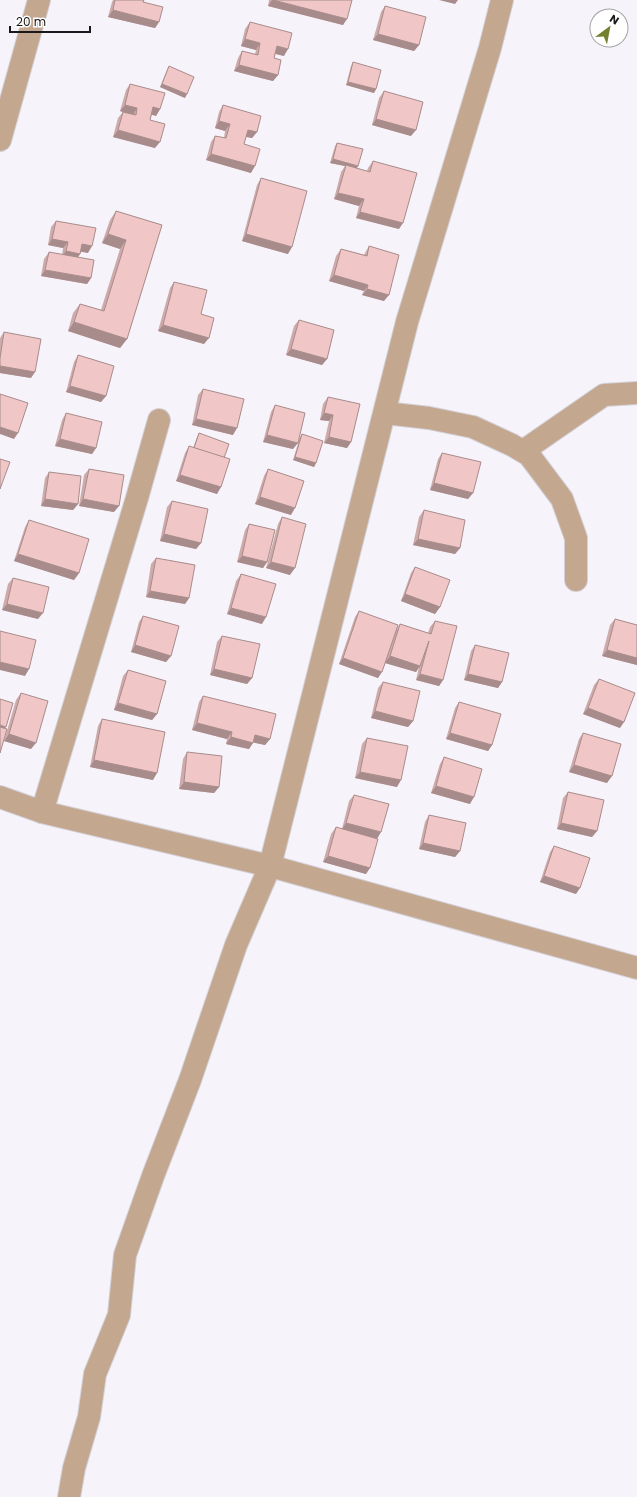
<svg xmlns="http://www.w3.org/2000/svg" width="637" height="1497" font-family="Poppins,sans-serif">
<rect width="100%" height="100%" fill="#f6f3fb"/>
<g fill="none" stroke-linecap="round" stroke-linejoin="round">
<defs>
<g id="street">
<polyline points="0,140 39,0"/>
<polyline points="385,413 429,418 473,427 512,445 529,455 562,499 576,538 576,580"/>
<polyline points="523,451 604,395 637,393"/>
<polyline points="0,797 42,812 270,866 637,968"/>
<polyline points="42,812 137,498 159,420"/>
<polyline points="69,1497 74,1468 89,1417 95,1374 119,1315 125,1255 153,1176 190,1080 236,945 270,866 407,322 490,48 502,0"/>
</g>
</defs>
<use href="#street" stroke="#d3d0d7" stroke-width="24"/>
<use href="#street" stroke="#c4a78f" stroke-width="22"/>
</g>
<g fill="#ceabaa">
<polygon points="113,0 144,0 143,2 159,22 155,28 108,17 112,2"/>
<polygon points="269,0 352,0 343,25 268,6"/>
<polygon points="385,6 419,45 414,51 373,40 381,12"/>
<polygon points="250,22 284,56 275,54 274,58 278,75 273,81 234,71 238,58 242,51 255,54 256,50 241,46 245,29"/>
<polygon points="353,62 376,89 374,93 346,85 351,66"/>
<polygon points="169,66 185,98 160,87 167,70"/>
<polygon points="130,84 160,109 156,116 152,114 150,120 155,148 113,137 118,118 123,112 120,111 126,90"/>
<polygon points="384,91 411,136 372,125 379,98"/>
<polygon points="223,105 257,132 252,138 246,137 244,144 251,173 206,160 211,142 215,136 224,138 225,131 215,128 219,112"/>
<polygon points="337,143 358,166 357,168 367,171 368,168 373,161 399,229 356,218 359,206 334,199 341,172 345,166 330,163 335,146"/>
<polygon points="261,178 288,254 242,241 257,185"/>
<polygon points="116,211 162,225 127,339 120,348 68,331 73,313 80,304 101,310 120,249 102,243 110,220"/>
<polygon points="56,221 88,253 81,251 80,254 78,257 91,278 87,284 41,276 44,259 49,252 62,255 63,248 48,245 51,227"/>
<polygon points="369,246 384,301 362,295 364,291 329,281 336,256 341,249 364,255 365,253"/>
<polygon points="174,282 201,314 204,344 158,331 170,288"/>
<polygon points="299,320 327,359 322,365 286,355 294,326"/>
<polygon points="4,332 31,378 0,373 0,338"/>
<polygon points="78,355 106,396 101,402 66,392 74,362"/>
<polygon points="203,389 233,435 192,425 198,395"/>
<polygon points="328,397 351,442 347,448 324,443 329,421 320,420 323,404"/>
<polygon points="275,405 293,449 263,442 271,412"/>
<polygon points="66,413 96,448 92,454 55,446 62,420"/>
<polygon points="199,433 224,458 217,494 176,481 185,453 189,446 193,448 197,437"/>
<polygon points="302,434 316,463 314,467 293,460 300,437"/>
<polygon points="442,453 473,493 468,499 430,490 438,459"/>
<polygon points="89,469 114,512 79,506 84,475"/>
<polygon points="268,469 291,515 255,504 264,476"/>
<polygon points="49,472 78,504 73,510 41,506 45,478"/>
<polygon points="172,501 201,543 196,549 160,541 167,507"/>
<polygon points="424,510 460,548 455,554 413,545 419,517"/>
<polygon points="282,517 290,575 266,568 278,524"/>
<polygon points="29,520 79,573 74,580 14,561 25,527"/>
<polygon points="249,524 267,562 263,568 237,562 245,530"/>
<polygon points="156,558 189,598 185,604 146,597 151,564"/>
<polygon points="415,567 440,607 435,614 401,601 411,573"/>
<polygon points="241,574 262,624 227,614 236,581"/>
<polygon points="13,578 38,619 2,610 8,584"/>
<polygon points="359,611 397,629 400,624 428,633 430,627 435,621 443,680 439,686 416,680 419,667 416,672 385,663 378,678 339,664 355,617"/>
<polygon points="143,616 171,656 166,662 131,652 139,622"/>
<polygon points="615,619 637,625 637,665 602,656 610,625"/>
<polygon points="222,636 252,678 247,684 210,675 217,642"/>
<polygon points="475,645 502,682 498,688 464,680 471,651"/>
<polygon points="128,670 157,714 152,720 114,710 123,676"/>
<polygon points="599,679 620,728 583,714 594,685"/>
<polygon points="383,682 413,721 408,727 371,718 378,688"/>
<polygon points="21,693 31,749 4,741 16,700"/>
<polygon points="203,696 270,739 265,745 253,742 249,749 226,744 227,739 192,730 199,702"/>
<polygon points="459,702 492,745 488,751 446,739 455,708"/>
<polygon points="102,719 153,780 90,767 98,726"/>
<polygon points="583,733 607,783 569,772 579,739"/>
<polygon points="367,738 397,787 355,778 362,744"/>
<polygon points="187,752 219,787 214,793 179,789 183,759"/>
<polygon points="444,757 470,804 431,793 440,764"/>
<polygon points="568,792 597,831 592,837 557,829 563,798"/>
<polygon points="354,795 377,839 366,874 323,862 331,834 336,827 342,829 349,801"/>
<polygon points="429,815 460,851 455,857 419,849 425,822"/>
<polygon points="554,846 576,894 540,882 550,852"/>
</g>
<g fill="#a88b8b">
<polygon points="272,0 347,19 343,25 268,6"/>
<polygon points="439,0 458,0 455,4"/>
<polygon points="113,10 159,22 155,28 108,17"/>
<polygon points="378,34 419,45 414,51 373,40"/>
<polygon points="245,39 260,43 256,50 241,46"/>
<polygon points="277,46 288,49 284,56 273,53"/>
<polygon points="239,65 278,75 273,81 234,71"/>
<polygon points="348,82 376,89 374,93 346,85"/>
<polygon points="162,84 187,94 185,98 160,87"/>
<polygon points="125,105 137,108 133,115 120,111"/>
<polygon points="153,107 160,109 156,116 149,114"/>
<polygon points="376,119 416,130 411,136 372,125"/>
<polygon points="219,121 230,124 225,131 215,128"/>
<polygon points="118,130 160,142 155,148 113,137"/>
<polygon points="248,130 257,132 252,138 243,136"/>
<polygon points="211,154 255,166 251,173 206,160"/>
<polygon points="333,159 358,166 356,169 346,165 345,166 330,163"/>
<polygon points="338,193 364,199 359,206 334,199"/>
<polygon points="360,212 403,223 399,229 356,218"/>
<polygon points="108,234 126,240 120,249 102,243"/>
<polygon points="246,234 292,247 288,254 242,241"/>
<polygon points="52,239 68,242 63,248 48,245"/>
<polygon points="82,244 92,246 88,253 77,251"/>
<polygon points="66,251 80,254 76,260 61,257"/>
<polygon points="45,270 91,278 87,284 41,276"/>
<polygon points="334,275 368,285 364,291 329,281"/>
<polygon points="367,289 389,295 384,301 362,295"/>
<polygon points="74,322 127,339 120,348 68,331"/>
<polygon points="163,325 209,338 204,344 158,331"/>
<polygon points="291,349 327,359 322,365 286,355"/>
<polygon points="0,366 35,372 31,378 0,373"/>
<polygon points="70,386 106,396 101,402 66,392"/>
<polygon points="324,413 333,415 329,421 320,420"/>
<polygon points="196,419 237,428 233,435 192,425"/>
<polygon points="0,427 18,433 14,439 0,434"/>
<polygon points="267,435 298,443 293,449 263,442"/>
<polygon points="329,437 351,442 347,448 324,443"/>
<polygon points="60,439 96,448 92,454 55,446"/>
<polygon points="295,457 316,463 314,467 293,460"/>
<polygon points="180,475 221,487 217,494 176,481"/>
<polygon points="434,483 473,493 468,499 430,490"/>
<polygon points="260,497 295,508 291,515 255,504"/>
<polygon points="45,499 78,504 73,510 41,506"/>
<polygon points="83,499 119,506 114,512 79,506"/>
<polygon points="164,534 201,543 196,549 160,541"/>
<polygon points="418,539 460,548 455,554 413,545"/>
<polygon points="18,554 79,573 74,580 14,561"/>
<polygon points="242,556 267,562 263,568 237,562"/>
<polygon points="271,562 295,568 290,575 266,568"/>
<polygon points="150,591 189,598 185,604 146,597"/>
<polygon points="405,594 440,607 435,614 401,601"/>
<polygon points="7,604 43,613 38,619 2,610"/>
<polygon points="231,608 266,617 262,624 227,614"/>
<polygon points="135,645 171,656 166,662 131,652"/>
<polygon points="607,650 637,658 637,665 602,656"/>
<polygon points="390,656 420,666 416,672 385,663"/>
<polygon points="343,658 382,672 378,678 339,664"/>
<polygon points="0,662 29,669 25,676 0,670"/>
<polygon points="214,669 252,678 247,684 210,675"/>
<polygon points="420,674 443,680 439,686 416,680"/>
<polygon points="468,674 502,682 498,688 464,680"/>
<polygon points="118,703 157,714 152,720 114,710"/>
<polygon points="588,708 624,722 620,728 583,714"/>
<polygon points="375,711 413,721 408,727 371,718"/>
<polygon points="197,723 232,732 227,739 192,730"/>
<polygon points="0,725 6,727 3,730 0,729"/>
<polygon points="450,733 492,745 488,751 446,739"/>
<polygon points="9,734 36,743 31,749 4,741"/>
<polygon points="255,735 270,739 265,745 251,742"/>
<polygon points="231,737 253,743 249,749 226,744"/>
<polygon points="94,760 157,773 153,780 90,767"/>
<polygon points="574,765 612,776 607,783 569,772"/>
<polygon points="360,772 401,780 397,787 355,778"/>
<polygon points="184,782 219,787 214,793 179,789"/>
<polygon points="436,786 474,797 470,804 431,793"/>
<polygon points="346,823 381,832 377,839 342,829"/>
<polygon points="561,823 597,831 592,837 557,829"/>
<polygon points="423,843 460,851 455,857 419,849"/>
<polygon points="328,856 370,868 366,874 323,862"/>
<polygon points="544,876 580,888 576,894 540,882"/>
</g>
<g fill="#f0c7c6" stroke="#a88b8b">
<polygon points="115,0 144,0 143,2 163,7 159,22 113,10"/>
<polygon points="273,0 352,0 347,19"/>
<polygon points="385,6 426,17 419,45 378,34"/>
<polygon points="250,22 292,33 288,49 277,46 274,58 281,60 278,75 239,65 242,51 258,55 260,43 245,39"/>
<polygon points="353,62 381,70 376,89 348,82"/>
<polygon points="169,66 194,77 187,94 162,84"/>
<polygon points="130,84 165,93 160,109 153,107 150,120 165,124 160,142 118,130 123,112 136,115 137,108 125,105"/>
<polygon points="384,91 423,102 416,130 376,119"/>
<polygon points="223,105 261,116 257,132 248,130 244,144 260,149 255,166 211,154 215,136 226,138 230,124 219,121"/>
<polygon points="337,143 363,149 358,166 333,159"/>
<polygon points="373,161 417,173 403,223 360,212 364,199 338,193 346,165 370,172"/>
<polygon points="261,178 307,191 292,247 246,234"/>
<polygon points="116,211 162,225 127,339 74,322 80,304 104,311 126,240 108,234"/>
<polygon points="56,221 96,228 92,246 82,244 80,254 66,251 68,242 52,239"/>
<polygon points="369,246 399,255 389,295 367,289 368,285 334,275 341,249 367,256"/>
<polygon points="49,252 94,260 91,278 45,270"/>
<polygon points="174,282 207,290 201,314 214,318 209,338 163,325"/>
<polygon points="299,320 334,330 327,359 291,349"/>
<polygon points="4,332 41,339 35,372 0,366 0,358"/>
<polygon points="78,355 114,366 106,396 70,386"/>
<polygon points="203,389 244,399 237,428 196,419"/>
<polygon points="0,394 28,403 18,433 0,427"/>
<polygon points="328,397 360,404 351,442 329,437 333,415 324,413"/>
<polygon points="275,405 305,413 298,443 267,435"/>
<polygon points="66,413 102,422 96,448 60,439"/>
<polygon points="199,433 229,444 224,458 194,448"/>
<polygon points="302,434 323,441 316,463 295,457"/>
<polygon points="189,446 230,459 221,487 180,475"/>
<polygon points="442,453 481,462 473,493 434,483"/>
<polygon points="0,459 10,462 0,489"/>
<polygon points="89,469 124,475 119,506 83,499"/>
<polygon points="268,469 304,481 295,508 260,497"/>
<polygon points="49,472 81,476 78,504 45,499"/>
<polygon points="172,501 208,509 201,543 164,534"/>
<polygon points="424,510 465,520 460,548 418,539"/>
<polygon points="282,517 306,524 295,568 271,562"/>
<polygon points="29,520 89,539 79,573 18,554"/>
<polygon points="249,524 275,530 267,562 242,556"/>
<polygon points="156,558 195,565 189,598 150,591"/>
<polygon points="415,567 450,580 440,607 405,594"/>
<polygon points="241,574 276,584 266,617 231,608"/>
<polygon points="13,578 49,587 43,613 7,604"/>
<polygon points="359,611 398,625 382,672 343,658"/>
<polygon points="143,616 179,626 171,656 135,645"/>
<polygon points="615,619 637,625 637,658 607,650"/>
<polygon points="435,621 457,626 443,680 420,674 429,641 420,666 390,656 400,624 431,634"/>
<polygon points="0,631 36,640 29,669 0,662"/>
<polygon points="222,636 260,644 252,678 214,669"/>
<polygon points="475,645 509,653 502,682 468,674"/>
<polygon points="128,670 166,681 157,714 118,703"/>
<polygon points="599,679 635,693 624,722 588,708"/>
<polygon points="383,682 420,691 413,721 375,711"/>
<polygon points="21,693 48,701 36,743 9,734"/>
<polygon points="203,696 276,714 270,739 255,735 253,743 231,737 232,732 197,723"/>
<polygon points="0,699 13,703 6,727 0,725"/>
<polygon points="459,702 501,714 492,745 450,733"/>
<polygon points="102,719 165,732 157,773 94,760"/>
<polygon points="0,727 7,729 0,753"/>
<polygon points="583,733 621,744 612,776 574,765"/>
<polygon points="367,738 408,746 401,780 360,772"/>
<polygon points="187,752 222,756 219,787 184,782"/>
<polygon points="444,757 482,769 474,797 436,786"/>
<polygon points="568,792 604,800 597,831 561,823"/>
<polygon points="354,795 389,804 381,832 346,823"/>
<polygon points="429,815 466,823 460,851 423,843"/>
<polygon points="336,827 378,839 370,868 328,856"/>
<polygon points="554,846 590,858 580,888 544,876"/>
</g>
<g transform="translate(609 28) rotate(32)"><circle r="19" fill="#ffffff" stroke="#a3a3a4"/>
<path d="M0-3L7 15L0 10L-7 15Z" fill="#74802d"/>
<text y="-6" font-size="11" font-weight="bold" text-anchor="middle" fill="#19181b">N</text>
</g>
<path d="M10 26v6h80v-6" fill="none" stroke="#19181b" stroke-width="2"/>
<text x="16" y="26" font-size="12" fill="#19181b" stroke="#ffffff" stroke-width="3" paint-order="stroke">20 m</text>
</svg>
